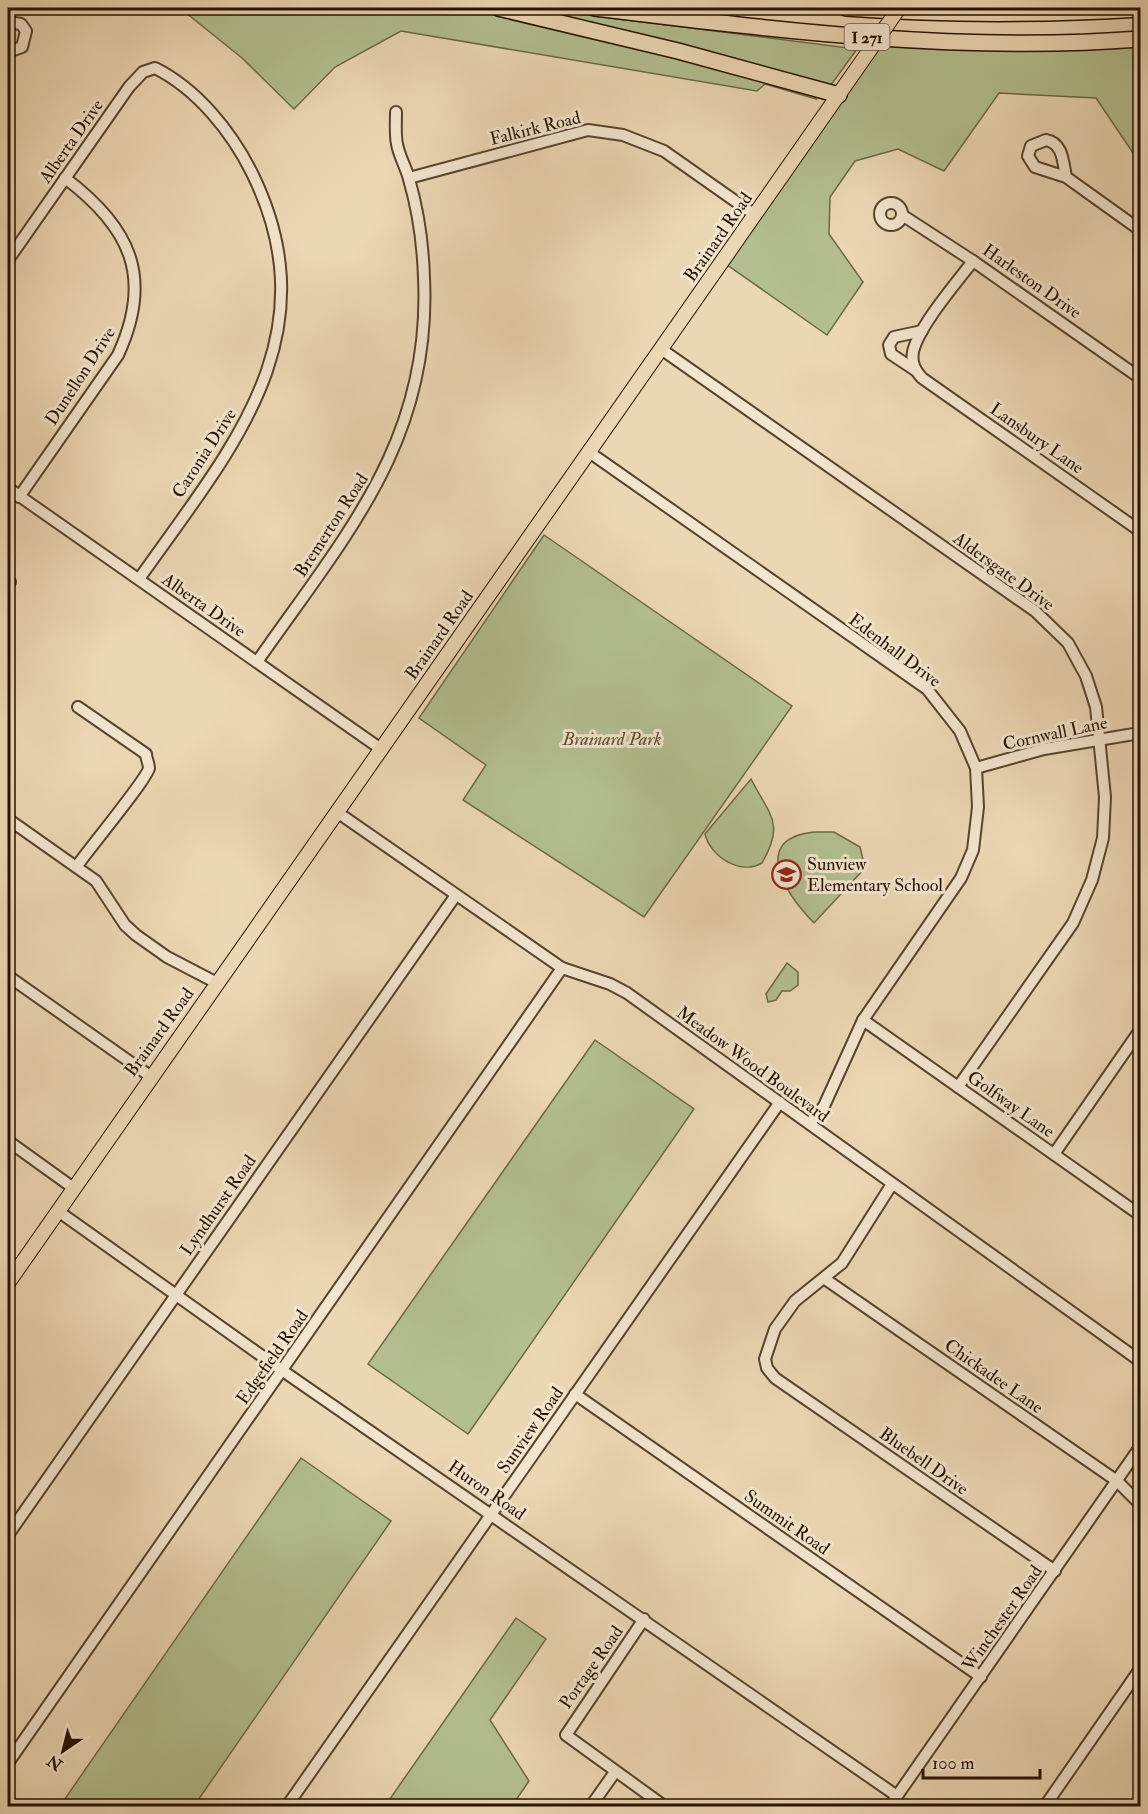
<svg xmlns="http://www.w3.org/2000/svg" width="1148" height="1814" font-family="'IM FELL Double Pica',serif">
<rect width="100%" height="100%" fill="#ecd7b4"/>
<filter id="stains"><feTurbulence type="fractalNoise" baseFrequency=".00333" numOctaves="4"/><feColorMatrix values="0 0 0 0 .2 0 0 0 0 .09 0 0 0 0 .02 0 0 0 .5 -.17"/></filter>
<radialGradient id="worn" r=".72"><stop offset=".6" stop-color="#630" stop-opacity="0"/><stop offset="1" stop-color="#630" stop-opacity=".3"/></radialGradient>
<g fill="#b3bf90" stroke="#6c6848" stroke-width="1.5">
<polygon points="180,8 471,8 603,38 813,94 816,99 765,84 757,91 401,31 335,67 294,109 242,58"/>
<polygon points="555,11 857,49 831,85 555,16 552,13"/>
<polygon points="1140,39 1140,160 1135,156 1096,98 999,93 944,171 898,149 855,161 830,197 829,234 863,282 827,335 723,262 874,44"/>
<polygon points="544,535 792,706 644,917 463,800 486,765 419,718"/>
<path d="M751 779C770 816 785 823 762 863 740 876 710 856 705 834Z"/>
<path d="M814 832H834L860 847 865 868 814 923C786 894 749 839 814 832Z"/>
<polygon points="787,963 798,972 798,985 790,991 782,991 776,1000 768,1002 766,994"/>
<polygon points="595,1040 694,1109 468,1434 368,1364"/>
<polygon points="301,1458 391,1521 194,1806 60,1806"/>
<polygon points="516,1618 546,1639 490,1720 529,1781 512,1806 385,1806"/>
</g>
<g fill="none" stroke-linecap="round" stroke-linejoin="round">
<defs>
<g id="minor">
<polyline points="8,22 21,24 26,31 22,47 8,52"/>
<path d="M1066 177C1063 162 1063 143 1046 140L1031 146 1028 156 1035 167 1066 177 1140 230"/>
<polyline points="409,178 588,130 623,135 664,151 755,215"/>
<circle cx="891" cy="214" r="11"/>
<polyline points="902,215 973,261 1140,378"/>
<path d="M8 260 129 87 143 72 155 68C197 89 231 131 252 173 333 338 229 451 139 579"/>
<path d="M973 261C957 282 918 327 913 352 911 363 915 370 922 378L1140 531"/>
<polyline points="661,349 1035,611 1068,643 1086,676 1096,707 1105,797 1103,838 1092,880 1073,923 958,1087"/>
<polyline points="915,370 891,354 889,345 894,337 922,331"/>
<polyline points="589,452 927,689 960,731 976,768 978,807 973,850 961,878 863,1020 824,1106 810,1123"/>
<polyline points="8,488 381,749"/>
<path d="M19 497 118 355C154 277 130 227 65 178"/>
<polyline points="8,579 10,582 8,585"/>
<path d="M257 662C344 537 432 441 424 278 423 245 418 210 409 179 406 167 399 156 397 144 395 135 396 123 396 112"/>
<polyline points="976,768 1044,749 1140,733"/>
<polyline points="337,812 562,968 610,984 627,993 1140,1361"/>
<polyline points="8,819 96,881 125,925 136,935 167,957 217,983"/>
<path d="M77 866C88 850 147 779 149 768 149 764 146 758 146 754L78 707"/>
<polyline points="8,976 150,1076"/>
<polyline points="863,1020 1140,1215"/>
<polyline points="8,1141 72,1187"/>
<polyline points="1054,1154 1140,1030"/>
<polyline points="892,1184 842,1263 795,1301 775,1329 765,1359 767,1368 775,1378 1055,1571"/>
<polyline points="58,1211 283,1371 897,1796"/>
<polyline points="825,1279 1117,1481 1140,1504"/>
<polyline points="575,1394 981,1677"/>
<polyline points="8,1535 456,895"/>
<polyline points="644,1619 566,1735 664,1806"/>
<polyline points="8,1763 562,968"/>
<polyline points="287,1806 780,1102"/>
<polyline points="591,1806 615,1772"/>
<polyline points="890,1806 1140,1447"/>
<polyline points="1045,1806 1140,1669"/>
</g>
<polyline id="major" points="8,1283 874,44"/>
<g id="highway">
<polyline points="498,8 678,51 839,95"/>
<path d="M595 8C776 30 958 53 1140 39"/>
<path d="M846 8C944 15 1042 15 1140 9"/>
</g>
</defs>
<use href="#minor" stroke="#57432d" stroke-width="14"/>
<use href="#major" stroke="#251200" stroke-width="16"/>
<use href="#highway" stroke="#251200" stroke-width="18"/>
<use href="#minor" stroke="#f3e5ce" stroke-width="10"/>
<use href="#major" stroke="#ecd7b4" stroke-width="14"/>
<use href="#highway" stroke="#ecd7b4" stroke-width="15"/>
<defs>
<polyline id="major-bridge" points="874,44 899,8"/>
</defs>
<use href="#major-bridge" stroke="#251200" stroke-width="16" stroke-linecap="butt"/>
<use href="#major-bridge" stroke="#ecd7b4" stroke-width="14"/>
</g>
<defs>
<symbol id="school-ring" viewBox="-11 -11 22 22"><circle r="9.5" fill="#f3e5ce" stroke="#8f2418" stroke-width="1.5"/><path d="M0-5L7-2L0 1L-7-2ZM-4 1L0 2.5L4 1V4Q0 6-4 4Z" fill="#8f2418"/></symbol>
</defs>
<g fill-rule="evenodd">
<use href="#school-ring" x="770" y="858" width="33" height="33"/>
</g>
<g text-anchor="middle" stroke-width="6" stroke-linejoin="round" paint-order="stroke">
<rect fill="#f3e5ce" stroke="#63513e" stroke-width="1.5" x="844.5" y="24" width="45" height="26" rx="4.5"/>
<g font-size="16" font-weight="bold" fill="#251200">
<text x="867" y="43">I 271</text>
</g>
<g font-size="18" fill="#251200" stroke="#f3e5ce">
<text transform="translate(535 128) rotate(-14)" y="6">Falkirk Road</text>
<text transform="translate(71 141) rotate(-55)" y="6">Alberta Drive</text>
<text transform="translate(718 237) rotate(-55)" y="6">Brainard Road</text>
<text transform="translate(1032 281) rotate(35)" y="6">Harleston Drive</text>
<text transform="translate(80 376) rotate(-57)" y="6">Dunellon Drive</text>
<text transform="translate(1037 438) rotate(35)" y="6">Lansbury Lane</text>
<text transform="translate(204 453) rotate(-57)" y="6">Caronia Drive</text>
<text transform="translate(331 525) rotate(-57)" y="6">Bremerton Road</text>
<text transform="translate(1004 571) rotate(36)" y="6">Aldersgate Drive</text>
<text transform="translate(204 605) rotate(35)" y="6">Alberta Drive</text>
<text transform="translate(439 635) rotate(-55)" y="6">Brainard Road</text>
<text transform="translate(895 650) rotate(37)" y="6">Edenhall Drive</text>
<text transform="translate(1055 733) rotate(-12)" y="6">Cornwall Lane</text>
<text transform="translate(159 1032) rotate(-54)" y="6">Brainard Road</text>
<text transform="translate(753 1064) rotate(36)" y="6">Meadow Wood Boulevard</text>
<text transform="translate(1011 1104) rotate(35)" y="6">Golfway Lane</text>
<text transform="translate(218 1205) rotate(-55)" y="6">Lyndhurst Road</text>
<text transform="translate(272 1357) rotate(-55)" y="6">Edgefield Road</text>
<text transform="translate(994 1376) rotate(35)" y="6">Chickadee Lane</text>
<text transform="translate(530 1430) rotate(-55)" y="6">Sunview Road</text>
<text transform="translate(924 1461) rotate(35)" y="6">Bluebell Drive</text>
<text transform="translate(487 1490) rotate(35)" y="6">Huron Road</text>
<text transform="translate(787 1522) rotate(35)" y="6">Summit Road</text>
<text transform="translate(1002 1618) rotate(-55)" y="6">Winchester Road</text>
<text transform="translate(591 1667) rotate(-55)" y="6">Portage Road</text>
</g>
<g font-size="18" font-style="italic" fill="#574f32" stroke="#f3e5ce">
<text x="612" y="745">Brainard Park</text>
</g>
<g font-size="18" fill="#251200" stroke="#f3e5ce" text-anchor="start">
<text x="807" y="870">Sunview<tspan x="807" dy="21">Elementary School</tspan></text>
</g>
</g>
<rect width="1148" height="1814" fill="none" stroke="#ecd7b4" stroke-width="30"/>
<rect x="9" y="9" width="1130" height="1796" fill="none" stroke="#251200" stroke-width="3"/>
<rect x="15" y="15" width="1118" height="1784" fill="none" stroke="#251200" stroke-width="1.5"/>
<g transform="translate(63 1751) rotate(215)" stroke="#f3e5ce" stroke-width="4.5" paint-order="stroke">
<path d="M0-4.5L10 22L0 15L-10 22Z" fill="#251200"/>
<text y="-9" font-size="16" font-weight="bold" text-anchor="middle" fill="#251200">N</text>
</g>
<path d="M923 1769v9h117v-9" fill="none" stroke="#251200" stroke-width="3"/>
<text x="932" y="1769" font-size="18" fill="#251200" stroke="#f3e5ce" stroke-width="4.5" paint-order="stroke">100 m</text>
<rect width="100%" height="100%" filter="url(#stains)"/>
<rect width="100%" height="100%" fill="url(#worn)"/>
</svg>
